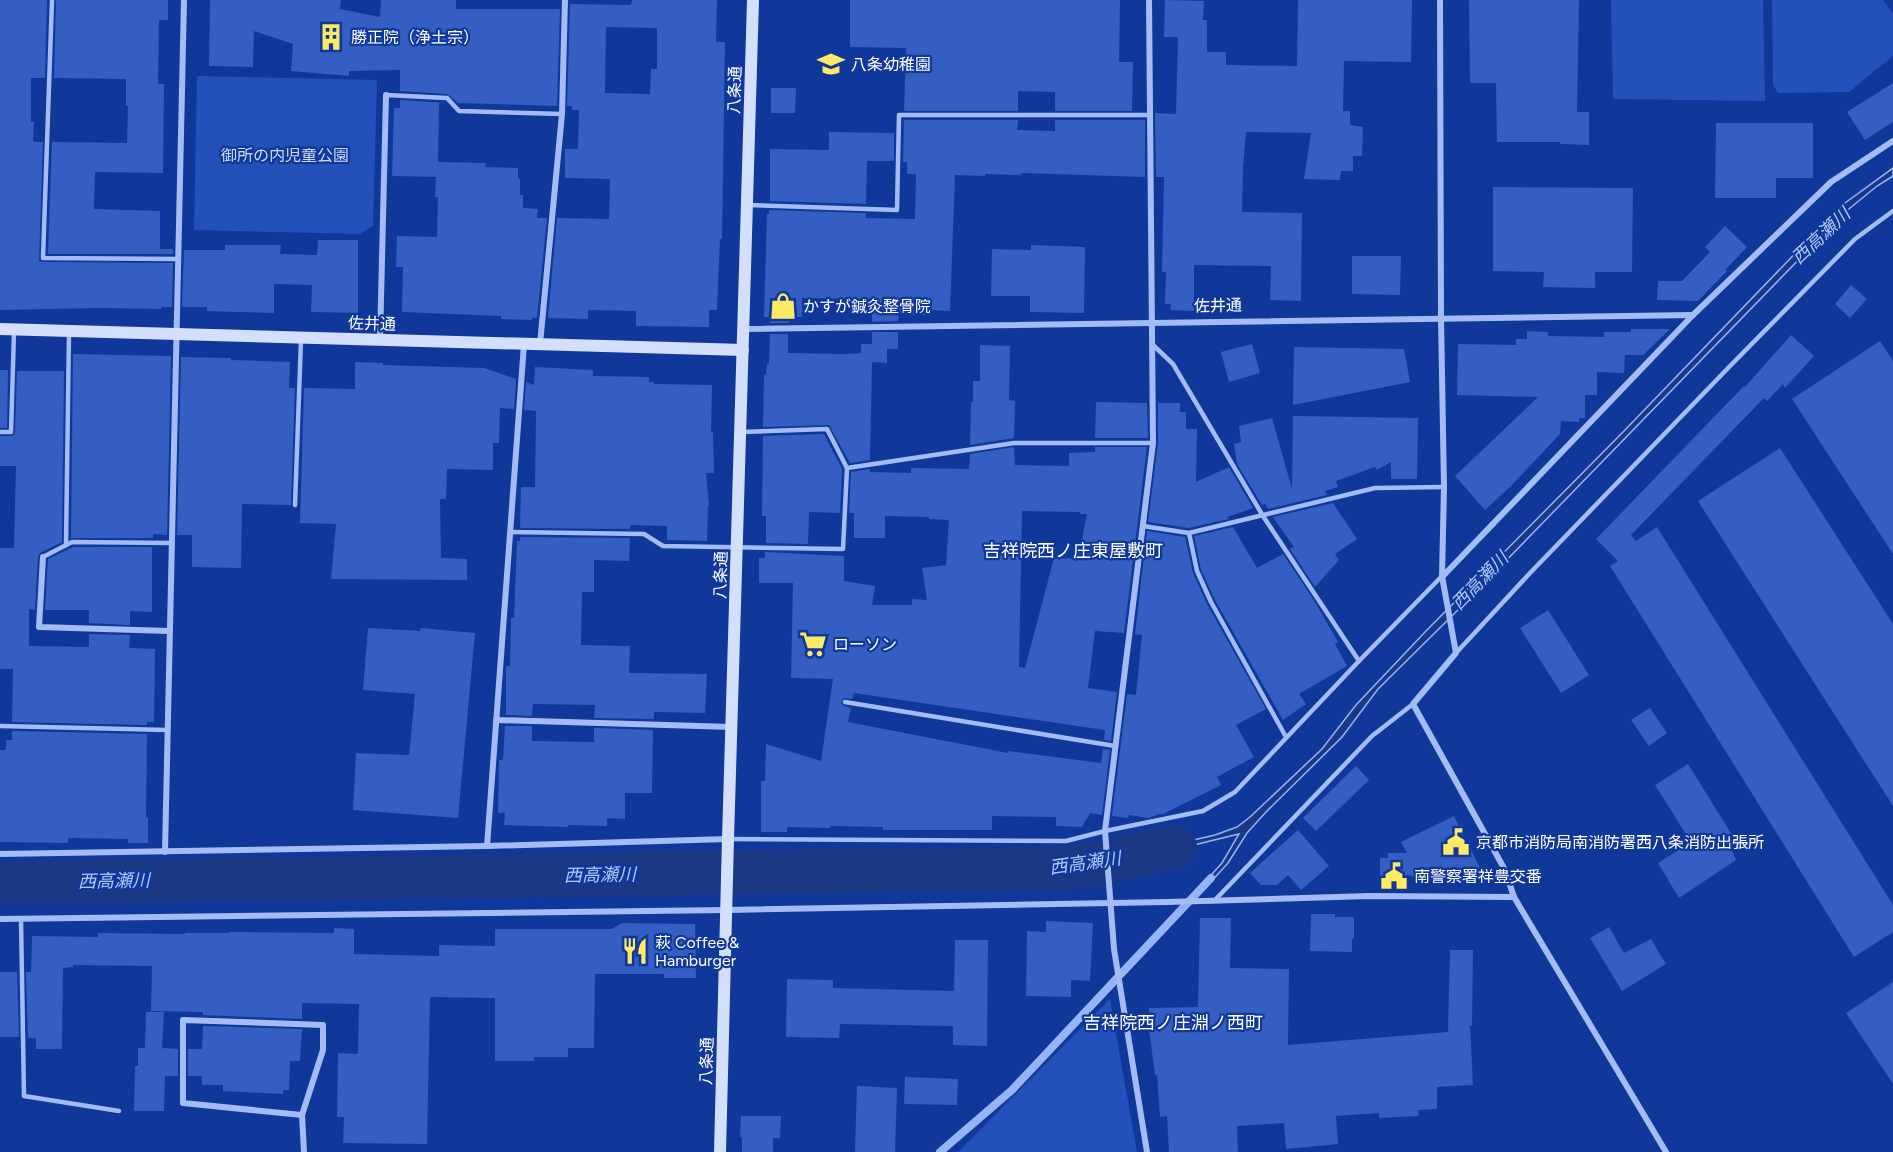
<svg xmlns="http://www.w3.org/2000/svg" width="1893" height="1152" font-family="Figtree,'Noto Sans JP',sans-serif">
<rect width="100%" height="100%" fill="#10389a"/>
<g fill="#2350b9">
<polygon points="1611,0 1763,0 1765,101 1613,99"/>
<polygon points="1772,0 1883,0 1893,13 1893,56 1849,92 1778,93 1773,85"/>
<polygon points="197,76 377,80 373,226 360,234 194,230"/>
<polygon points="1110,999 1137,1152 958,1152"/>
</g>
<polygon fill="#1a3883" stroke="#95b4f8" stroke-width="1.5" points="1893,168 1893,176 1877,186 1844,213 1460,608 1378,689 1342,737 1266,812 1247,833 1228,863 1208,885 1202,885 1222,863 1239,834 1116,864 1116,858 1215,835 1237,827 1250,817 1322,749 1356,705 1426,631 1624,431 1811,237 1845,203"/>
<g fill="none" stroke-linecap="round" stroke-linejoin="round">
<polyline stroke="#95b4f8" stroke-width="8" points="940,1152 1012,1090 1211,878"/>
<polyline stroke="#1a3883" stroke-width="44" points="0,883 875,870 1044,869 1086,866 1175,847"/>
</g>
<g fill="#345ec1" fill-rule="evenodd">
<polygon points="0,0 47,0 45,78 31,78 31,122 34,122 33,140 34,142 43,142 39,261 43,262 173,263 172,307 161,307 161,309 99,308 0,310"/>
<polygon points="56,0 168,0 168,20 159,20 158,84 164,84 163,173 95,172 94,209 160,211 160,249 173,249 173,254 48,254 52,142 127,143 128,106 126,106 126,79 54,78"/>
<polygon points="210,0 341,0 340,9 380,17 381,0 456,0 456,9 560,9 557,106 458,103 447,94 400,91 400,70 349,71 349,76 291,71 293,44 254,31 253,67 209,66"/>
<path d="M632 0H717L716 42H725L722 239H720L717 310H709V327L636 326V311L588 310V319L548 318 557 218 609 219 610 179 565 178V149H578L579 110H572V106H567L570 4 631 5ZM606 27 657 28V69H651L650 94 605 93Z"/>
<polygon points="850,0 1120,0 1119,62 1133,62 1132,111 1055,111 1055,92 1018,91 1018,111 904,111 906,48 850,47"/>
<polygon points="1165,0 1204,1 1203,20 1207,20 1207,52 1226,52 1226,65 1297,66 1298,0 1412,0 1411,62 1344,61 1343,111 1350,111 1350,125 1363,127 1362,156 1353,156 1353,171 1341,171 1340,180 1304,179 1311,133 1246,132 1243,167 1242,212 1302,213 1301,301 1270,300 1271,266 1194,265 1194,311 1170,310 1171,304 1165,304 1166,272 1162,272 1164,177 1156,177 1155,113 1176,114 1178,37 1164,37"/>
<polygon points="1469,0 1579,0 1577,112 1589,112 1589,145 1560,144 1560,142 1497,142 1496,83 1470,83"/>
<polygon points="1893,83 1893,122 1865,140 1847,112"/>
<polygon points="771,88 796,88 795,113 771,113"/>
<polygon points="400,100 445,103 439,103 438,162 486,163 485,167 518,168 518,179 520,179 520,195 523,195 523,208 538,209 537,218 547,218 537,318 532,318 532,320 501,319 501,316 402,312 403,267 396,267 397,236 437,237 438,197 435,197 436,177 392,176 394,108 400,108"/>
<polygon points="904,120 1018,120 1017,130 1055,131 1055,120 1145,120 1145,177 1021,173 1021,175 985,174 985,176 955,175 950,311 925,310 925,315 899,314 898,321 872,322 872,305 865,305 865,299 802,298 802,317 789,317 789,323 770,323 770,317 764,317 767,214 769,214 769,210 866,213 866,218 915,219 916,174 907,174 907,162 903,162"/>
<polygon points="1716,123 1813,123 1813,178 1776,178 1776,198 1715,198"/>
<polygon points="829,132 894,133 894,161 867,161 866,204 770,201 770,149 829,150"/>
<polygon points="1493,187 1633,188 1632,272 1595,272 1595,288 1543,287 1544,272 1493,271"/>
<polygon points="1725,226 1747,247 1725,270 1727,271 1698,301 1657,300 1658,281 1682,281 1710,252 1705,247"/>
<polygon points="318,240 358,240 358,313 311,312 312,285 274,284 274,313 207,311 207,307 182,307 184,250 225,250 225,245 281,245 280,254 317,255"/>
<polygon points="1031,245 1085,247 1084,313 1030,312 1030,296 991,296 992,249 1031,250"/>
<polygon points="1352,256 1401,256 1400,295 1352,294"/>
<polygon points="1851,285 1867,299 1850,318 1835,304"/>
<polygon points="1631,329 1670,329 1643,355 1625,355 1624,373 1597,372 1597,395 1585,395 1585,418 1579,418 1579,422 1561,421 1560,434 1511,486 1485,510 1455,476 1538,397 1457,395 1458,344 1516,345 1516,339 1527,339 1527,331 1548,332 1548,336 1604,337 1604,332 1631,332"/>
<polygon points="872,332 898,332 898,349 887,349 887,363 872,362 870,460 850,463 829,425 763,427 764,375 766,375 767,364 769,364 770,334 788,334 788,353 845,354 861,353 861,344 872,344"/>
<polygon points="1791,335 1814,356 1785,388 1783,384 1767,401 1764,398 1631,535 1636,541 1657,527 1893,905 1893,932 1854,957 1610,566 1618,561 1596,539 1744,386 1745,387"/>
<polygon points="1880,341 1893,361 1893,554 1792,399"/>
<polygon points="1252,344 1260,373 1229,382 1221,352"/>
<polygon points="980,345 1010,346 1009,400 1015,401 1014,438 970,445 971,402 973,402 973,381 980,381"/>
<polygon points="1294,347 1404,349 1410,382 1293,405"/>
<polygon points="73,354 171,356 167,535 153,534 153,538 71,538"/>
<polygon points="181,357 231,358 231,360 290,362 289,388 295,388 291,505 242,504 241,568 192,567 192,535 177,535"/>
<polygon points="355,362 383,363 383,365 484,368 516,379 514,409 500,408 499,443 493,443 493,470 447,469 446,499 440,499 441,558 467,559 467,580 331,579 336,524 300,523 304,388 355,389"/>
<polygon points="535,367 593,370 593,376 649,377 649,382 654,382 654,384 712,385 711,432 713,432 714,473 706,473 709,506 708,506 707,541 667,540 667,526 630,525 630,529 520,528 521,487 535,487 536,411 524,410 526,382 534,385"/>
<polygon points="0,370 8,370 7,428 0,428"/>
<polygon points="17,371 64,371 62,542 40,553 38,556 35,610 29,609 29,646 89,647 89,634 130,635 129,648 155,649 154,722 147,722 147,725 12,722 13,669 0,669 0,548 14,548 16,466 0,466 0,436 12,436 15,433"/>
<polygon points="1096,402 1147,403 1148,438 1095,438"/>
<polygon points="1158,403 1180,403 1180,412 1186,412 1186,429 1197,429 1196,482 1229,467 1253,508 1227,517 1229,519 1189,528 1148,522 1158,443"/>
<polygon points="1293,416 1418,418 1417,479 1391,479 1391,462 1377,470 1375,467 1336,481 1338,487 1325,491 1327,495 1268,509 1265,504 1262,505 1237,464 1234,444 1241,442 1239,426 1272,418 1292,489"/>
<polygon points="824,434 842,469 840,513 809,512 808,544 766,543 766,516 762,516 763,436"/>
<path d="M1014 447 1015 465 1069 466V453L1095 452V447H1147L1124 633 1095 631 1088 688 1117 692 1111 741 1104 740 1105 730 854 693 852 699 844 698 841 703 844 706 851 708 848 722 1008 753V751L1101 763 1103 749 1110 750 1102 815 1090 813 1082 827 1056 826V817L992 816V830H883V827L830 826V828L787 827V832H761V781H765L766 744 821 761 833 679 791 678 793 583H759V558H765V552L844 556V581L875 586 872 605H912V599L927 600 922 568 946 565 949 520 929 519V517L885 516V538H854V513H849L851 472 870 469V472L911 473V468L969 469 970 454ZM1022 511 1080 512V514H1087L1078 559 1054 558 1025 668 1019 667Z"/>
<polygon points="1780,448 1893,624 1893,806 1698,501"/>
<polygon points="1333,503 1357,539 1335,554 1339,560 1315,587 1290,549 1294,547 1273,517"/>
<polygon points="1233,527 1257,568 1283,554 1315,602 1338,642 1335,644 1347,666 1299,694 1306,704 1283,720 1215,600 1201,570 1194,536"/>
<polygon points="1147,531 1185,537 1193,573 1207,604 1266,709 1236,725 1254,757 1217,777 1221,785 1163,814 1159,814 1149,818 1129,815 1128,818 1112,816 1127,694 1136,695 1142,635 1135,634"/>
<polygon points="520,537 630,538 629,561 594,560 594,592 582,592 581,645 630,646 629,673 707,674 705,713 654,712 654,719 594,718 595,705 533,704 532,716 506,715 506,666 510,666 511,618 514,618 517,541 520,541"/>
<polygon points="73,547 152,547 152,612 130,611 130,625 89,623 89,610 45,610 48,559"/>
<polygon points="1548,610 1589,675 1561,693 1520,628"/>
<polygon points="368,628 420,631 421,628 475,633 458,818 353,810 356,753 409,755 415,694 363,690"/>
<polygon points="1650,708 1667,733 1649,746 1631,720"/>
<polygon points="505,726 532,726 532,741 594,742 594,728 653,730 652,793 625,793 625,819 607,818 607,826 568,825 568,827 504,825 505,813 498,813 499,760 503,760"/>
<polygon points="12,731 147,734 146,817 148,817 148,843 128,843 128,839 68,838 68,843 0,842 0,750 6,750 6,740 12,740"/>
<polygon points="1688,764 1737,843 1730,847 1736,860 1679,898 1658,863 1691,842 1655,785"/>
<polygon points="1356,766 1369,780 1316,831 1303,818"/>
<polygon points="1454,816 1480,868 1455,880 1449,867 1425,879 1406,875 1406,881 1380,881 1380,858 1388,858 1388,853 1407,853 1401,842"/>
<polygon points="1298,830 1329,866 1301,890 1288,875 1277,885 1261,885 1250,873"/>
<polygon points="1311,914 1335,914 1335,917 1354,917 1354,939 1352,939 1352,952 1310,951"/>
<polygon points="1200,918 1231,918 1230,968 1289,969 1288,1045 1448,1032 1450,950 1473,950 1472,1026 1470,1026 1473,1085 1437,1087 1437,1109 1418,1110 1419,1116 1379,1118 1379,1113 1336,1116 1338,1144 1286,1149 1284,1123 1237,1126 1238,1152 1169,1152 1167,1116 1160,1117 1157,1075 1155,1075 1149,1029 1149,1008 1198,1007"/>
<polygon points="1046,921 1093,923 1090,981 1071,980 1071,997 1026,996 1027,931 1046,932"/>
<polygon points="622,923 695,924 696,978 664,978 664,974 595,974 594,1048 568,1048 568,1057 534,1057 534,1061 495,1061 495,998 430,997 427,1144 343,1143 344,1117 337,1117 338,1053 358,1054 359,1004 302,1003 302,1019 203,1015 203,1012 151,1011 152,966 73,965 73,967 63,968 62,1049 36,1049 36,1038 28,1038 26,972 31,972 32,936 98,937 98,933 185,934 185,933 229,933 229,932 334,933 334,928 354,929 354,954 439,956 439,945 495,946 495,929 612,929"/>
<polygon points="1609,927 1624,953 1651,939 1666,964 1622,991 1590,938"/>
<polygon points="955,940 988,940 987,1046 953,1045 953,1026 840,1024 839,1038 786,1037 787,979 833,980 833,988 954,991"/>
<polygon points="0,972 17,972 19,1037 0,1037"/>
<polygon points="1893,982 1893,1084 1846,1013"/>
<polygon points="146,1012 164,1012 162,1048 178,1049 178,1076 165,1076 164,1111 134,1111 135,1066 138,1066 138,1048 145,1048"/>
<polygon points="203,1026 302,1029 300,1061 290,1061 289,1090 283,1090 283,1094 223,1091 223,1085 202,1085 202,1076 188,1076 188,1049 202,1049"/>
<polygon points="905,1077 958,1079 957,1105 904,1104"/>
<polygon points="857,1086 897,1088 895,1152 855,1152"/>
<polygon points="741,1116 781,1116 780,1138 773,1138 773,1152 742,1152 742,1137 740,1137"/>
</g>
<g fill="none" stroke-linecap="round" stroke-linejoin="round">
<g stroke="#a3bcf5" stroke-width="4.5">
<polyline points="52,0 43,258 177,259"/>
<polyline points="386,95 447,98 459,111 562,114"/>
<polyline points="747,205 897,210 899,115 1150,115"/>
<polyline points="1153,345 1173,364 1263,516 1359,661"/>
<polyline points="0,432 11,432 14,332"/>
<polyline points="741,432 827,429 847,468 1014,443 1153,443"/>
<polyline points="295,505 301,340"/>
<polyline points="1143,526 1189,533 1375,488 1444,487"/>
<polyline points="510,532 644,534 663,546 843,549 847,468"/>
<polyline points="1189,533 1197,571 1211,602 1286,737"/>
<polyline points="66,545 69,332"/>
<polyline points="43,557 72,542 171,543"/>
<polyline points="1456,653 1531,572 1731,365 1855,239 1893,211"/>
<polyline points="845,702 1115,746"/>
<polyline points="0,726 168,730"/>
<polyline points="729,839 1066,841 1105,831 1203,811 1235,792 1359,661 1442,576"/>
<polyline points="1215,900 1372,736 1413,704"/>
<polyline points="21,919 24,1096 119,1111"/>
</g>
<g stroke="#a3bcf5" stroke-width="6">
<polyline points="1440,0 1441,318 1444,487 1442,576 1456,653 1413,704 1505,870 1514,897 1666,1152"/>
<polyline points="744,329 1693,315"/>
<polyline points="380,340 386,95"/>
<polyline points="540,344 562,114 565,0"/>
<polyline points="43,557 39,627 169,631"/>
<polyline points="1443,576 1693,315 1831,182 1893,141"/>
<polyline points="496,720 732,727"/>
<polyline points="487,846 524,344"/>
<polyline points="165,852 184,0"/>
<polyline points="0,854 487,846 728,839"/>
<polyline points="0,919 727,910 1167,902 1369,896 1514,897"/>
<polyline points="302,1115 183,1103 183,1020 323,1025 323,1050 302,1115 304,1152"/>
<polyline points="1147,1152 1114,949 1105,831 1153,443 1149,0"/>
</g>
<g stroke="#d3dffd" stroke-width="12">
<polyline points="0,329 743,350"/>
<polyline points="720,1152 728,839 753,0"/>
</g>
</g>
<defs>
<symbol id="building-bare" viewBox="-9 -9 18 18"><path d="M-4-6H4V6H1V3H-1V6H-4ZM-2.5-4.3h1.7v1.8h-1.7ZM.8-4.3h1.7v1.8H.8ZM-2.5-1h1.7V.8h-1.7ZM.8-1h1.7V.8H.8Z" fill="#ffea66" stroke="#10389a" stroke-width="2.5" paint-order="stroke"/></symbol>
<symbol id="school-bare" viewBox="-9 -9 18 18"><path d="M0-5L7-2L0 1L-7-2ZM-4 1L0 2.5L4 1V4Q0 6-4 4Z" fill="#ffea66" stroke="#10389a" stroke-width="2.5" paint-order="stroke"/></symbol>
<symbol id="shop-bare" viewBox="-9 -9 18 18"><path d="M-5-2.5h2.3a2.7 3.5 0 0 1 5.4 0H5L5.5 6h-11ZM-1.5-2.5h3a1.5 2.3 0 0 0-3 0Z" fill="#ffea66" stroke="#10389a" stroke-width="2.5" paint-order="stroke"/></symbol>
<symbol id="supermarket-bare" viewBox="-9 -9 18 18"><path d="M-6-5.5h2.5l.6 2H6L4.5 2H-2.5L-4.4-4H-6ZM-1.5 3.2a1.3 1.3 0 1 0 .1 0ZM3 3.2a1.3 1.3 0 1 0 .1 0Z" fill="#ffea66" stroke="#10389a" stroke-width="2.5" paint-order="stroke"/></symbol>
<symbol id="civic-bare" viewBox="-9 -9 18 18"><path d="M-.6-6.5H3V-4.5H.6V-3L4-1V1h2V6H-6V1h2V-1L-.6-3ZM-1.2 2.5V6h2.4V2.5Z" fill="#ffea66" stroke="#10389a" stroke-width="2.5" paint-order="stroke"/></symbol>
<symbol id="restaurant-bare" viewBox="-9 -9 18 18"><path d="M-5-6h1v4h1v-4h1v4h1v-4h1v5L-1.5 .5V6h-2V.5L-5-1ZM5-6V6H3V1.5H1.5Q1.5-4 5-6Z" fill="#ffea66" stroke="#10389a" stroke-width="2.5" paint-order="stroke"/></symbol>
</defs>
<g fill-rule="evenodd">
<use href="#building-bare" x="312" y="18" width="38" height="38"/>
<use href="#school-bare" x="812" y="45" width="38" height="38"/>
<use href="#shop-bare" x="764" y="287" width="38" height="38"/>
<use href="#supermarket-bare" x="794" y="625" width="38" height="38"/>
<use href="#civic-bare" x="1437" y="823" width="38" height="38"/>
<use href="#civic-bare" x="1375" y="857" width="38" height="38"/>
<use href="#restaurant-bare" x="616" y="932" width="38" height="38"/>
</g>
<g text-anchor="middle" stroke-width="4.5" stroke-linejoin="round" paint-order="stroke">
<g font-size="16" fill="#fff" stroke="#10389a" text-anchor="start">
<text x="351" y="43">勝正院（浄土宗）</text>
<text x="851" y="70">八条幼稚園</text>
<text x="803" y="312">かすが鍼灸整骨院</text>
<text x="833" y="650">ローソン</text>
<text x="1476" y="848">京都市消防局南消防署西八条消防出張所</text>
<text x="1414" y="882">南警察署祥豊交番</text>
<text x="655" y="948">萩 Coffee &amp;<tspan x="655" dy="18">Hamburger</tspan></text>
</g>
<g font-size="16" fill="#fff" stroke="#10389a">
<text transform="translate(734 90) rotate(-88)" y="6">八条通</text>
<text transform="translate(1218 305) rotate(-1)" y="6">佐井通</text>
<text transform="translate(372 323) rotate(2)" y="6">佐井通</text>
<text transform="translate(720 575) rotate(-88)" y="6">八条通</text>
<text transform="translate(706 1061) rotate(-88)" y="6">八条通</text>
</g>
<g font-size="16" fill="#cbdbfe" stroke="#10389a">
<text x="285" y="161">御所の内児童公園</text>
</g>
<g font-size="18" font-style="italic" fill="#afc7fb" stroke="#10389a">
<text transform="translate(1821 236) rotate(-43)" y="6">西高瀬川</text>
<text transform="translate(1480 581) rotate(-46)" y="6">西高瀬川</text>
<text transform="translate(1085 863) rotate(-8)" y="6">西高瀬川</text>
<text transform="translate(600 875) rotate(-1)" y="6">西高瀬川</text>
<text transform="translate(114 881) rotate(-1)" y="6">西高瀬川</text>
</g>
<g font-size="18" fill="#fff" stroke="#10389a">
<text x="1073" y="557">吉祥院西ノ庄東屋敷町</text>
<text x="1173" y="1029">吉祥院西ノ庄淵ノ西町</text>
</g>
</g>
</svg>
